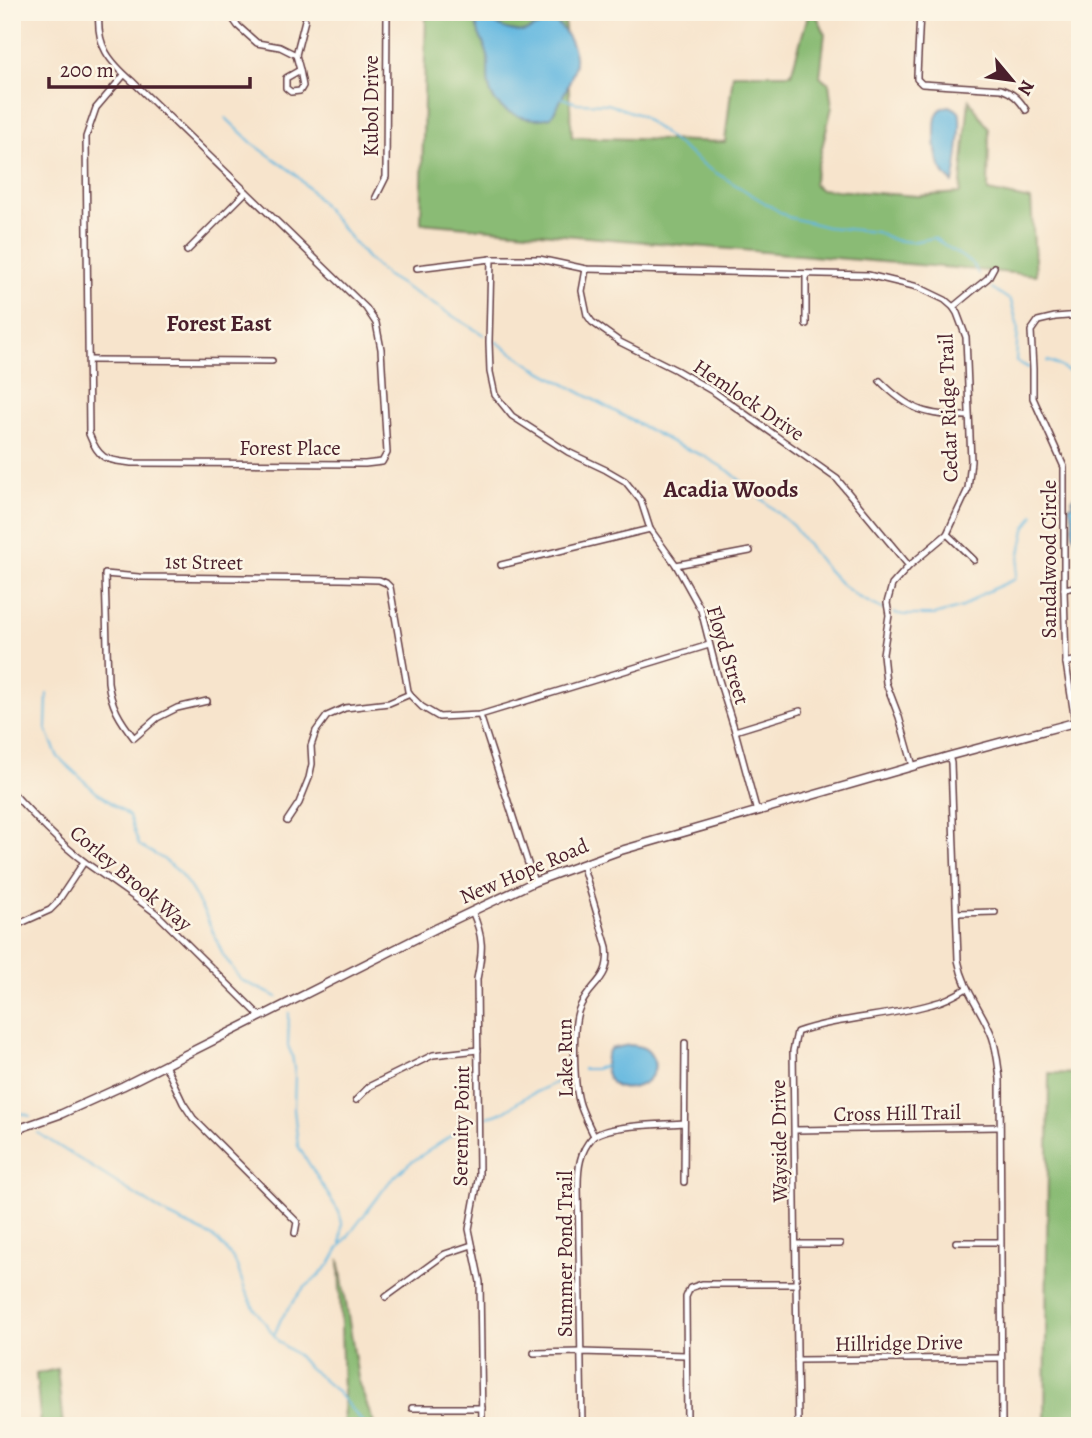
<svg xmlns="http://www.w3.org/2000/svg" width="1092" height="1438" font-family="Alegreya,serif">
<rect width="100%" height="100%" fill="#fcf5e5"/>
<filter id="ink" filterUnits="userSpaceOnUse"><feTurbulence type="fractalNoise" baseFrequency=".0143" numOctaves="2"/><feDisplacementMap in="SourceGraphic" scale="14" xChannelSelector="R" yChannelSelector="G"/><feConvolveMatrix kernelMatrix="1 2 1 2 8 2 1 2 1" color-interpolation-filters="sRGB"/></filter>
<filter id="wash" filterUnits="userSpaceOnUse"><feTurbulence type="fractalNoise" baseFrequency=".00686" numOctaves="4" result="noise"/><feDisplacementMap in="SourceGraphic" scale="28" xChannelSelector="R" yChannelSelector="G"/><feGaussianBlur stdDeviation="1.57" result="paint"/><feColorMatrix in="noise" values="0 0 0 0 0 0 0 0 0 0 0 0 0 0 0 0 0 1.4 0 .05"/><feComposite in="paint" operator="in"/></filter>
<g filter="url(#wash)">
<rect width="100%" height="100%" fill="#f7e4cc"/>
<g fill="#8abb74" stroke="#6a6d50" stroke-width="2">
<polygon points="426,12 564,12 572,137 725,142 733,74 791,74 809,12 815,12 825,33 820,77 829,83 832,107 813,184 820,189 918,196 960,193 969,100 989,129 988,191 1031,200 1036,275 421,223"/>
<polygon points="1049,1073 1080,1074 1080,1426 1045,1426"/>
<polygon points="339,1259 359,1384 375,1426 344,1426"/>
<polygon points="57,1369 63,1426 41,1426 36,1374"/>
</g>
<g fill="#64b8e0" stroke="#576c86" stroke-width="2">
<path d="M480 16C491 18 498 28 510 30 515 31 521 33 526 31 535 29 542 21 552 22 559 23 563 29 567 36 571 42 574 49 575 56 577 73 560 103 551 117 531 123 502 115 492 96 486 84 489 70 488 57 486 44 476 34 476 20Z"/>
<path d="M949 106C954 108 956 108 959 112 963 121 956 172 953 183 937 171 935 151 935 132 935 120 935 108 949 106Z"/>
<path d="M1080 490V540L1075 539C1070 531 1074 524 1072 515 1071 512 1069 509 1069 506L1072 505V500Z"/>
<path d="M629 1045C640 1046 647 1047 652 1057 667 1081 616 1104 607 1075 604 1066 604 1057 610 1049Z"/>
</g>
<g fill="none" stroke-linecap="round" stroke-linejoin="round">
<g stroke="#64b8e0" stroke-width="2">
<polyline points="562,98 577,103 608,104 640,115 708,168 788,217 827,227 876,232 894,240 911,242 934,238 973,264 978,274"/>
<polyline points="226,118 252,143 294,173 312,192 367,258 387,276 484,335"/>
<polyline points="992,288 1011,301 1018,327 1016,361 1029,368"/>
<polyline points="495,341 535,368 677,445 704,456 729,471 792,525 824,566 840,583 858,597 884,610"/>
<path d="M1047 361C1059 363 1062 370 1075 374"/>
<polyline points="894,613 904,615 934,615 963,607 982,594 1015,579 1025,529 1034,515"/>
<polyline points="47,694 46,729 58,757 95,791 129,816 139,845 163,859 178,871 191,889 206,916 223,955 241,980 277,997"/>
<polyline points="289,1013 288,1046 292,1055 295,1075 294,1109 298,1146 339,1212 342,1223 341,1243"/>
<polyline points="583,1069 595,1069 605,1066"/>
<polyline points="12,1110 30,1116"/>
<path d="M487 1117C506 1114 512 1104 528 1096 542 1089 555 1084 569 1075"/>
<polyline points="38,1133 169,1216 211,1236 219,1242 232,1257 237,1266 245,1290 254,1308 279,1342 297,1355 306,1365 335,1390 366,1426"/>
<polyline points="275,1333 281,1319 302,1290 316,1278 330,1264 339,1248 390,1181 410,1163 461,1129 470,1121"/>
</g>
</g>
</g>
<g filter="url(#ink)">
<g fill="none" stroke-linecap="round" stroke-linejoin="round">
<defs>
<g id="minor">
<path d="M99 12C96 46 109 61 133 82L366 308 376 323 381 349 387 453 382 462 365 464 132 463C106 460 99 460 89 434L86 137 96 108 124 75"/>
<polyline points="228,12 238,26 257,43 280,47 296,55"/>
<path d="M920 12 917 75V79L922 84 1001 89C1013 93 1019 99 1026 110"/>
<polygon points="300,70 303,86 300,91 291,92 286,88 286,78"/>
<polyline points="300,70 296,55 305,20"/>
<polyline points="376,197 386,177 387,12"/>
<polyline points="187,251 246,192"/>
<polyline points="491,259 489,342 490,372 495,395 512,416 568,452 606,470 625,481 641,501 650,529 676,565 701,610 718,677 735,731 757,812"/>
<polyline points="417,268 491,259 539,259 586,269 868,275 918,287 945,300 953,307 957,313 966,337 971,461 968,489 947,534 909,566 892,585 887,603 889,615 883,654 886,683 899,717 913,766"/>
<polyline points="586,269 582,291 587,315 592,322 620,342 676,370 714,392 837,479 909,566"/>
<polyline points="953,307 988,278 994,267"/>
<polyline points="806,324 806,274"/>
<polyline points="89,360 272,361"/>
<path d="M880 381C910 411 927 416 968 416"/>
<polyline points="947,534 974,560"/>
<polyline points="501,565 650,529"/>
<polyline points="676,565 750,551"/>
<polyline points="1064,589 1080,586"/>
<polyline points="1066,663 1080,659"/>
<path d="M207 701 177 708 157 718 134 738C120 720 111 706 108 682L105 574 139 577 341 579 379 580 386 583 390 587 408 691 412 697 422 707 439 717 480 715 709 645"/>
<polyline points="480,715 534,882"/>
<polyline points="1075,722 1066,663 1064,589 1064,467 1033,398 1033,369 1031,331 1038,321 1055,317 1080,315"/>
<polyline points="735,731 800,711"/>
<path d="M949 756 951 763 958 960C964 991 981 1008 992 1036 997 1050 998 1064 1000 1079L1002 1426"/>
<path d="M12 792C35 817 59 843 86 863 110 880 134 896 157 914L261 1017"/>
<polyline points="287,821 299,803 309,778 312,764 311,746 316,731 327,716 345,708 389,703 410,694"/>
<path d="M582 864 607 947C611 982 590 982 579 1009 572 1026 574 1083 579 1101 582 1113 589 1125 594 1136"/>
<path d="M472 911C484 938 483 950 477 979L479 1175 469 1229 480 1282 482 1426"/>
<polyline points="958,913 995,912"/>
<polyline points="12,927 50,910 56,904 84,862"/>
<polyline points="165,1065 183,1103 193,1118 297,1222 295,1233"/>
<polyline points="356,1100 370,1086 433,1055 478,1050"/>
<polyline points="795,1130 999,1127"/>
<polyline points="684,1182 685,1043"/>
<polyline points="956,1242 1000,1242"/>
<polyline points="797,1244 840,1244"/>
<polyline points="386,1297 445,1254 472,1245"/>
<polyline points="534,1353 581,1352 686,1355"/>
<polyline points="797,1360 1001,1358"/>
<polyline points="412,1408 482,1408"/>
<path d="M582 1426 578 1185C578 1168 580 1151 592 1138 606 1124 664 1125 684 1123"/>
<polyline points="687,1426 686,1297 690,1288 702,1284 797,1284"/>
<path d="M798 1426 793 1051 797 1032C841 1017 888 1017 932 1004 945 1001 956 995 967 988"/>
</g>
<polyline id="tertiary" points="12,1131 61,1114 123,1086 437,928 534,882 619,851 949,756 1080,721"/>
</defs>
<use href="#minor" stroke="#643d43" stroke-width="8"/>
<use href="#tertiary" stroke="#643d43" stroke-width="10"/>
<use href="#minor" stroke="#fff" stroke-width="5"/>
<use href="#tertiary" stroke="#fff" stroke-width="7"/>
</g>
</g>
<g text-anchor="middle" stroke-width="5" stroke-linejoin="round" paint-order="stroke">
<g font-size="21" fill="#4a1f2b" stroke="#fcf5e5">
<text transform="translate(371 106) rotate(-90)" y="7">Kubol Drive</text>
<text transform="translate(749 400) rotate(34)" y="7">Hemlock Drive</text>
<text transform="translate(948 408) rotate(-92)" y="7">Cedar Ridge Trail</text>
<text x="290" y="455">Forest Place</text>
<text transform="translate(1049 559) rotate(-90)" y="7">Sandalwood Circle</text>
<text transform="translate(204 562) rotate(1)" y="7">1st Street</text>
<text transform="translate(728 655) rotate(73)" y="7">Floyd Street</text>
<text transform="translate(524 871) rotate(-23)" y="7">New Hope Road</text>
<text transform="translate(131 878) rotate(40)" y="7">Corley Brook Way</text>
<text transform="translate(565 1058) rotate(-91)" y="7">Lake Run</text>
<text transform="translate(897 1113) rotate(-1)" y="7">Cross Hill Trail</text>
<text transform="translate(461 1126) rotate(-89)" y="7">Serenity Point</text>
<text transform="translate(779 1141) rotate(-91)" y="7">Wayside Drive</text>
<text transform="translate(565 1254) rotate(-90)" y="7">Summer Pond Trail</text>
<text transform="translate(899 1343) rotate(-1)" y="7">Hillridge Drive</text>
</g>
<g font-size="23" font-weight="bold" fill="#4a1f2b" stroke="#fcf5e5">
<text x="219" y="331">Forest East</text>
<text x="731" y="497">Acadia Woods</text>
</g>
</g>
<rect width="1092" height="1438" fill="none" stroke="#fcf5e5" stroke-width="42"/>
<g transform="translate(1012 80) rotate(119)" stroke="#fcf5e5" stroke-width="5" paint-order="stroke">
<path d="M0-5L12 26L0 18L-12 26Z" fill="#4a1f2b"/>
<text y="-10" font-size="19" font-weight="bold" text-anchor="middle" fill="#4a1f2b">N</text>
</g>
<path d="M49 77v10h201v-10" fill="none" stroke="#4a1f2b" stroke-width="3.5"/>
<text x="60" y="77" font-size="21" fill="#4a1f2b" stroke="#fcf5e5" stroke-width="5" paint-order="stroke">200 m</text>
</svg>
